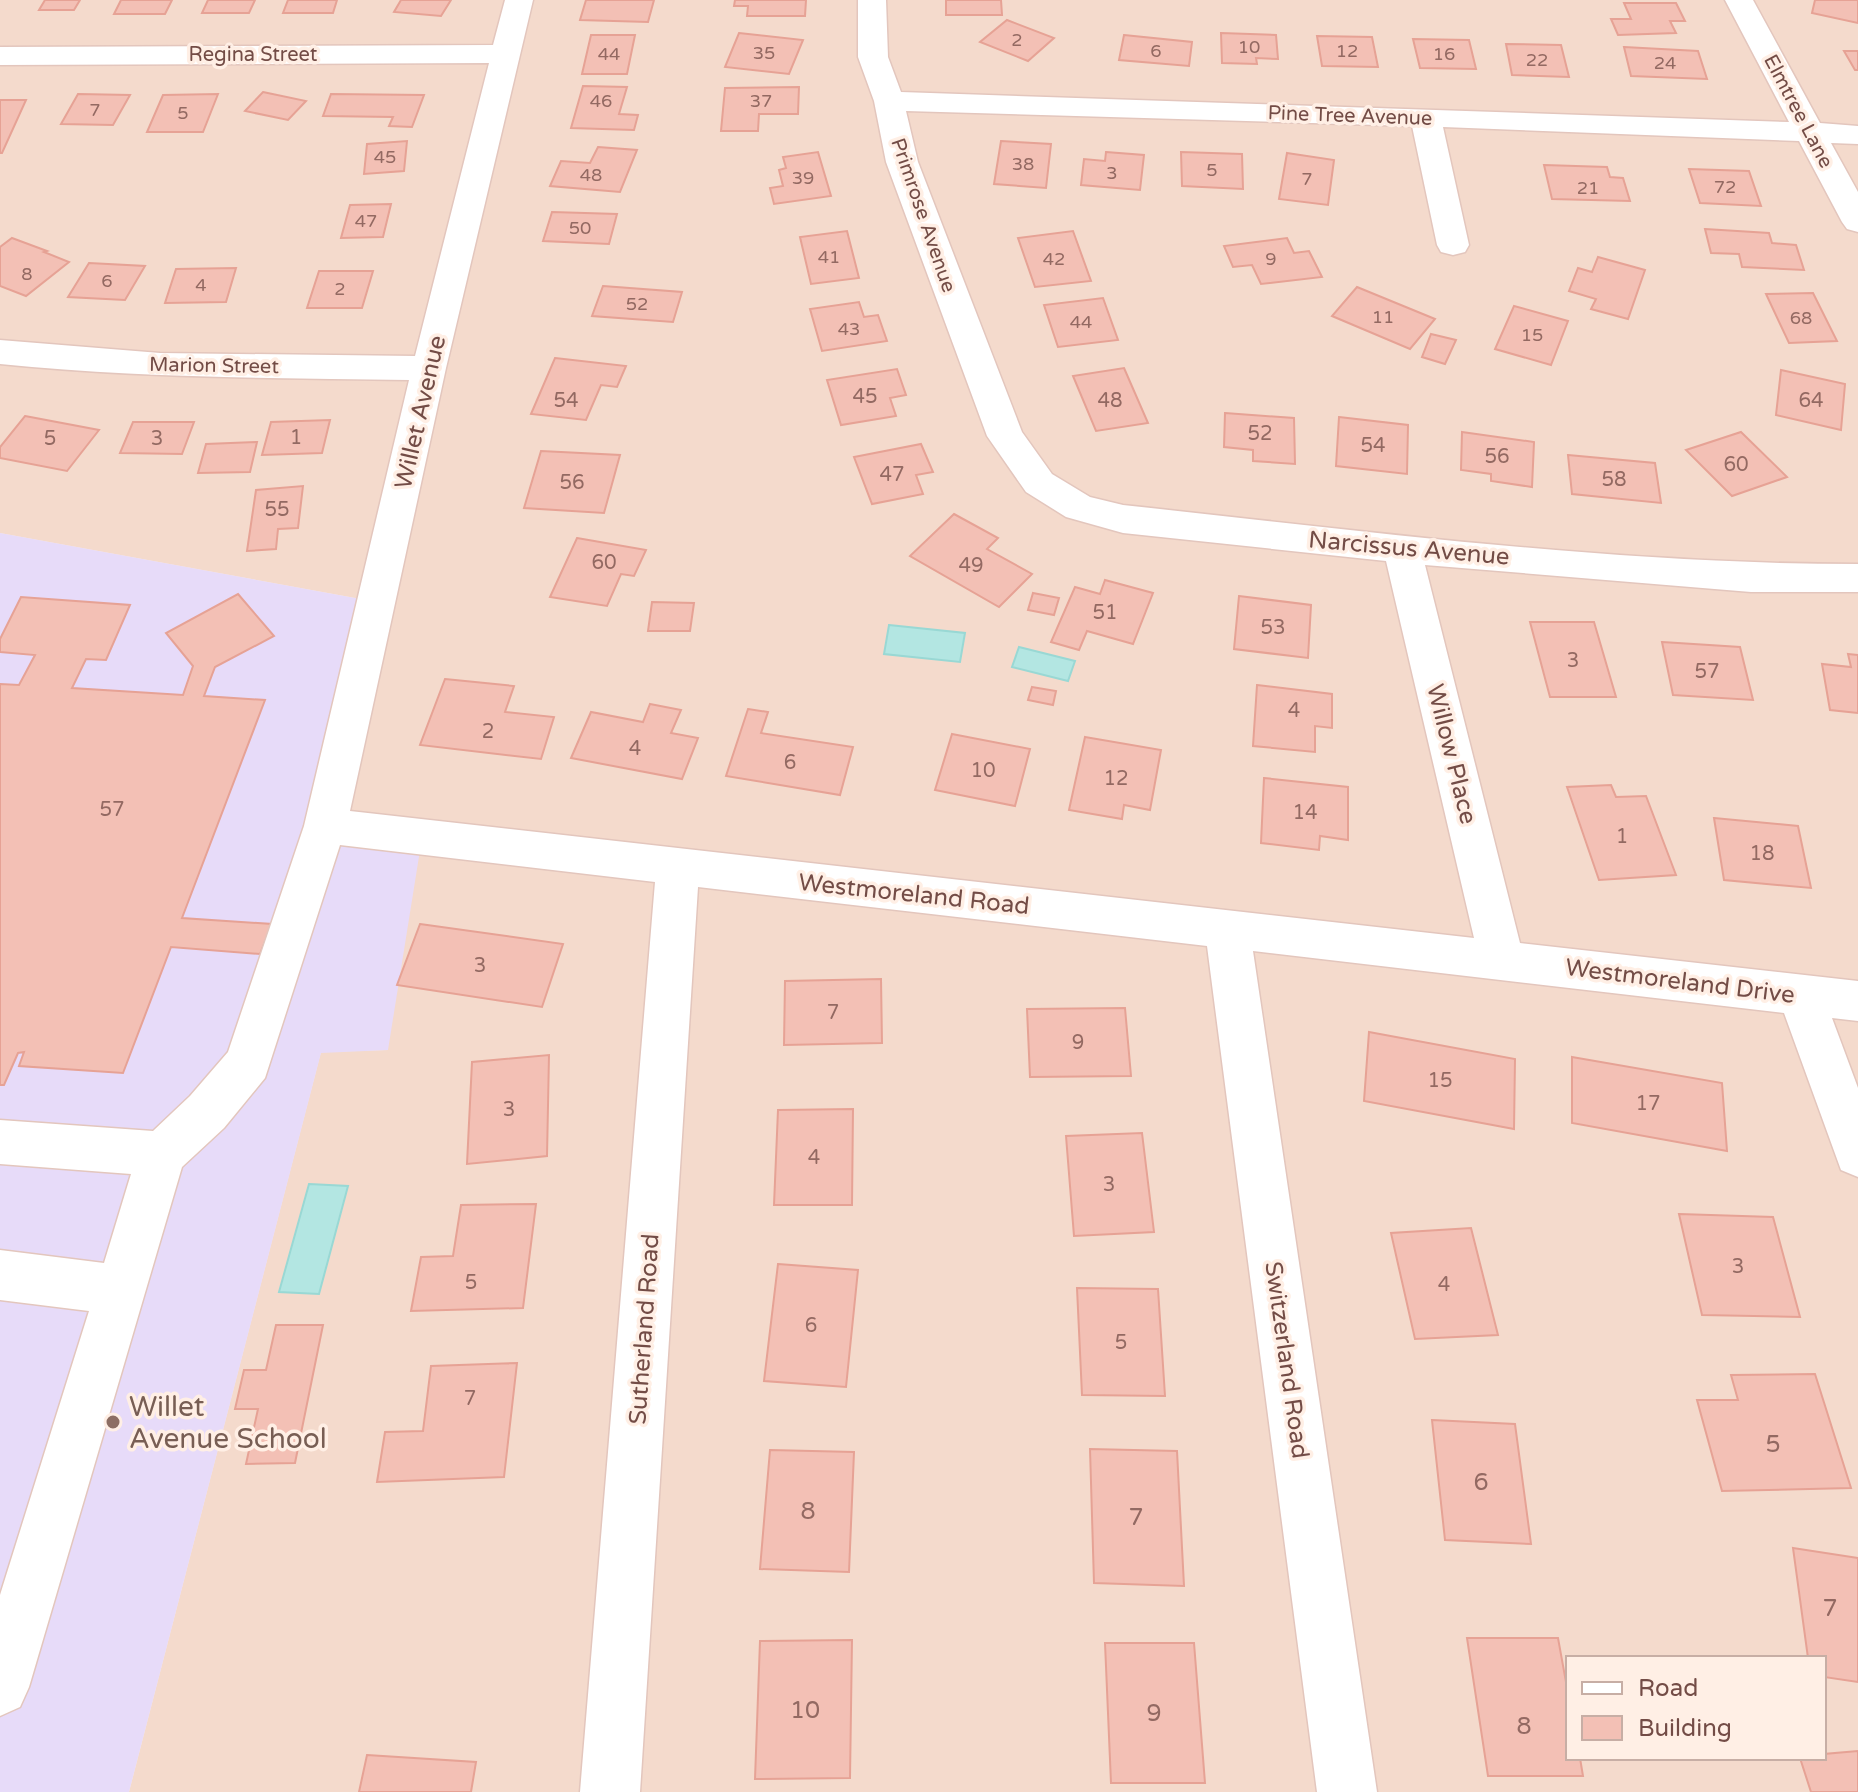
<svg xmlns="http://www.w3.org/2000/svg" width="1858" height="1792" font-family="'Varela Round',sans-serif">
<rect width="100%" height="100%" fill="#fdeade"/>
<path fill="#f4dacc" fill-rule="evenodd" d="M0 0H1858V1792H129L321 1052 388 1050 305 827 377 602 0 533ZM1568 1658H1824V1758H1568Z"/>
<polygon fill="#e7dbf9" points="0,533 377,602 305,827 421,844 388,1050 321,1053 129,1792 0,1792"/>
<g fill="#b3e6e2" stroke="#99d8d4" stroke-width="2">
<polygon points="889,625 965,633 960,662 884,654"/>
<polygon points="1019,647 1075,661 1068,681 1012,667"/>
<polygon points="309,1184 348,1186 319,1294 279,1292"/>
</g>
<g fill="#f3c0b5" stroke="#e6a295" stroke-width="2">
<polygon points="45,0 80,0 74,10 39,10"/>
<polygon points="121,0 172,0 165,14 114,14"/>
<polygon points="208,0 255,0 249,13 202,13"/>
<polygon points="288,0 337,0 333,13 283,13"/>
<polygon points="401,0 451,0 441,16 394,12"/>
<polygon points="586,0 654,0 648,22 580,20"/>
<polygon points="735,0 806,0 805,16 747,16 748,6 734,6"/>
<polygon points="946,0 1001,0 1002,15 946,15"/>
<polygon points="1815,0 1858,0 1858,23 1812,13"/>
<polygon points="1624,3 1676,3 1685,21 1670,21 1676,33 1618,35 1611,19 1631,19"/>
<polygon points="1007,20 1054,38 1028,61 980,42"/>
<polygon points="739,33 803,40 789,74 725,67"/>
<polygon points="1221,33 1276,35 1278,59 1256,58 1257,64 1222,63"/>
<polygon points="591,35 635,35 627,74 582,74"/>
<polygon points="1124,35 1192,42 1189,66 1119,60"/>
<polygon points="1317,36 1372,37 1378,67 1322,66"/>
<polygon points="1413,39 1469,40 1476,69 1420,68"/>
<polygon points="1506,44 1561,45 1569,77 1512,75"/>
<polygon points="1624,47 1698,51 1707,79 1631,76"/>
<polygon points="1844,51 1858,51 1858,70 1855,70"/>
<polygon points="583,86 627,87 619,114 638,115 634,130 571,128"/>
<polygon points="799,87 798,114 759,114 758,131 721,131 725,88"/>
<polygon points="263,92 306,101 288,120 245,111"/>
<polygon points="78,94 130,95 113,125 61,124"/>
<polygon points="218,94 203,132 147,132 163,95"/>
<polygon points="331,94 424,95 412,127 389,126 393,117 323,116"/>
<polygon points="0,100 26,100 2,153 0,153"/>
<polygon points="407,141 404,171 364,174 367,144"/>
<polygon points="1001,141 1051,144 1046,188 994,184"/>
<polygon points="598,147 637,150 620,192 550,186 561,161 590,163"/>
<polygon points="818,152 831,196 774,204 770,188 783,186 779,170 786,168 783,157"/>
<polygon points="1106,152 1144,155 1140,190 1081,185 1084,159 1105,161"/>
<polygon points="1181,152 1242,154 1243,189 1182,186"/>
<polygon points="1287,153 1334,160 1328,205 1279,199"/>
<polygon points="1544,165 1607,167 1610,177 1623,178 1630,201 1552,199"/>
<polygon points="1689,169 1749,171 1761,206 1700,203"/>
<polygon points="391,204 383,237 341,238 350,205"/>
<polygon points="552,212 617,214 609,244 543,241"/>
<polygon points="1705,229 1769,233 1772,243 1796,245 1804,270 1742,267 1739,254 1711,253"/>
<polygon points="847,231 859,278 811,284 800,237"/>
<polygon points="1073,231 1091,281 1035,287 1018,238"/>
<polygon points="12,238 47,251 44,252 69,262 26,296 0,286 0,247"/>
<polygon points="1287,238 1294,253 1309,251 1322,277 1261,284 1252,265 1233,267 1224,246"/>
<polygon points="1598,257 1645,270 1628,319 1591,309 1596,299 1569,291 1578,268 1592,272"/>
<polygon points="89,263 145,266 125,300 68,297"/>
<polygon points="236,268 226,302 165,303 176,269"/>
<polygon points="319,271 373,271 362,308 307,308"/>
<polygon points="603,286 682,292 673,322 592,316"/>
<polygon points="1357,287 1435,319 1410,349 1332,316"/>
<polygon points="1813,293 1837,341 1789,343 1766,294"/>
<polygon points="1103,298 1118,340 1058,347 1044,305"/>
<polygon points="859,302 864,317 878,315 887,341 822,351 810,309"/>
<polygon points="1514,306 1568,321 1551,365 1495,349"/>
<polygon points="1431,334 1456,340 1445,364 1422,357"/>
<polygon points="555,358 626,366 617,387 601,385 586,420 531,414"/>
<polygon points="1124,368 1148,423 1096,431 1073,376"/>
<polygon points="897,369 906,395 890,398 896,416 841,425 827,380"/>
<polygon points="1781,370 1845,384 1841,430 1776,415"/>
<polygon points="1225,413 1294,418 1295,464 1253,461 1253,450 1224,447"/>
<polygon points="25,416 99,430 67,471 0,458 0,447"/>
<polygon points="1339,417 1408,425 1407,474 1336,466"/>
<polygon points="330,420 322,453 262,455 271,422"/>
<polygon points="133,422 194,422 182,454 120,453"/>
<polygon points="1462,432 1534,442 1532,487 1491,481 1491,474 1461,470"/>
<polygon points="1741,432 1787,477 1732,496 1686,450"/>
<polygon points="257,442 250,472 198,473 206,444"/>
<polygon points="921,444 933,472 916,475 923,494 872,504 854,457"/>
<polygon points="541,451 620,455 604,513 524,508"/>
<polygon points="1568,455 1655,463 1661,503 1572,494"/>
<polygon points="303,486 298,528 278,529 276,549 247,551 256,490"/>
<polygon points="954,514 998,538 987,549 1032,574 999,607 910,556"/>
<polygon points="577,538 646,550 634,576 621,574 607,606 550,597"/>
<polygon points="1105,580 1153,593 1133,644 1087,631 1079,650 1051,642 1075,587 1100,594"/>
<polygon points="1033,593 1059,598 1054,615 1028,610"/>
<polygon points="238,594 274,636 215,667 204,696 265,700 182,918 272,924 260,954 171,947 123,1073 19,1066 24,1052 18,1053 4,1085 0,1085 0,684 19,685 35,655 0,652 0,639 21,597 130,605 106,660 86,659 72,688 183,695 193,666 166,633"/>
<polygon points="1239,596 1311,605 1308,658 1234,649"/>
<polygon points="652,602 694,603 690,631 648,631"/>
<polygon points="1530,622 1594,622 1616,697 1550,697"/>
<polygon points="1662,642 1740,647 1753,700 1673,695"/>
<polygon points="1848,654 1858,655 1858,713 1830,710 1822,664 1851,667"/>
<polygon points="445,679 514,686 505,712 554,717 541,759 420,745"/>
<polygon points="1257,685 1332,694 1332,728 1315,726 1315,752 1253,746"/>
<polygon points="1032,687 1056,691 1053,705 1028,700"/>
<polygon points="650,704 681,710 671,733 698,738 682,779 571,758 591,712 643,722"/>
<polygon points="748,709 768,712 761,733 853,747 840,795 726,776"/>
<polygon points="952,734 1030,749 1015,806 935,790"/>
<polygon points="1085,737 1161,750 1150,810 1124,805 1122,819 1069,810"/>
<polygon points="1264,778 1348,787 1348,840 1320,836 1319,850 1261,843"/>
<polygon points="1611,785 1616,797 1646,796 1676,875 1599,880 1567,787"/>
<polygon points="1714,818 1798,826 1811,888 1724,880"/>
<polygon points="420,924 563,944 542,1007 397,985"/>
<polygon points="881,979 882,1043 784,1045 785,981"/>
<polygon points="1125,1008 1131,1076 1030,1077 1027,1009"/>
<polygon points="1369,1032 1515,1059 1514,1129 1364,1101"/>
<polygon points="549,1055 547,1156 467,1164 472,1062"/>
<polygon points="1572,1057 1722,1083 1727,1151 1572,1123"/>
<polygon points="853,1109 852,1205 774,1205 778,1110"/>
<polygon points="1142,1133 1154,1232 1074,1236 1066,1136"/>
<polygon points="536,1204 523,1308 411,1311 421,1257 453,1256 461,1205"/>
<polygon points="1679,1214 1773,1217 1800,1317 1702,1315"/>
<polygon points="1471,1228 1498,1335 1415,1339 1391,1233"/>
<polygon points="778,1264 858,1270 846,1387 764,1381"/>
<polygon points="1077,1288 1158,1289 1165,1396 1082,1395"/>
<polygon points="276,1325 323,1325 295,1463 246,1464 258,1409 235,1409 244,1370 266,1370"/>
<polygon points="517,1363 504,1477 377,1482 385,1432 423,1431 431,1366"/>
<polygon points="1815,1374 1851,1488 1722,1491 1697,1400 1738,1400 1731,1375"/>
<polygon points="1432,1420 1515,1424 1531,1544 1445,1540"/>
<polygon points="1090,1449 1177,1451 1184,1586 1094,1583"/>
<polygon points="770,1450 854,1452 849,1572 760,1569"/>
<polygon points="1793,1548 1858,1558 1858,1682 1824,1677 1824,1658 1808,1658"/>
<polygon points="1467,1638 1558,1638 1568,1693 1568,1758 1580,1758 1583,1776 1488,1776"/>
<polygon points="852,1640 850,1778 755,1779 760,1641"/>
<polygon points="1105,1643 1194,1643 1205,1783 1111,1783"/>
<polygon points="1858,1751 1858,1792 1811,1792 1800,1758 1824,1758 1824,1754"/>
<polygon points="367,1755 476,1762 471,1792 359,1792"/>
</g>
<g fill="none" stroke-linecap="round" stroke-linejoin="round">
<defs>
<path id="minor" d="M505 0H533L446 368 350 811 1474 938 1386 561 1123 533 1066 517 1026 492 987 436 886 162 874 101 858 57V0H886L888 57 901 92 1789 122 1725 0H1753L1820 123 1858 126V144L1831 143 1858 192V232L1847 229 1842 222 1799 141 1443 127 1469 245 1465 252 1453 255 1441 252 1437 245 1412 126 906 111 918 162 1022 432 1052 474 1090 497 1123 505C1367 531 1613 564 1858 564V592H1751L1425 565 1520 943 1858 981V1021L1832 1018 1858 1088V1177L1841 1170 1784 1013 1253 951 1377 1792H1317L1207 946 698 887 640 1792H580L655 882 340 845 265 1078 224 1128 182 1167 29 1687 20 1707 0 1716V1595L89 1311 0 1300V1250L104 1263 131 1174 0 1164V1120L153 1131 190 1096 228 1052 304 826 409 380C272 378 136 378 0 364V340L160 353 415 356 489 63 0 65V47L493 45Z"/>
</defs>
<use href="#minor" stroke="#e3c6bd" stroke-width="3"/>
<use href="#minor" fill="#fff" fill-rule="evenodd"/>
</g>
<circle fill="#8d6e63" stroke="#ffefe5" stroke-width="3" cx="113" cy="1422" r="8"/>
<g text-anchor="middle" stroke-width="7" stroke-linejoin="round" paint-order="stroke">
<g font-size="18" fill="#936962">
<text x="1017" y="46">2</text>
<text x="1249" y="53">10</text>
<text x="1156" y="57">6</text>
<text x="1347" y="57">12</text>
<text x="764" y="59">35</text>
<text x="609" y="60">44</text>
<text x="1444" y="60">16</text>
<text x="1537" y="66">22</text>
<text x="1665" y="69">24</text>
<text x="601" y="107">46</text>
<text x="761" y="107">37</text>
<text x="95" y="116">7</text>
<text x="183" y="119">5</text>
<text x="385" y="163">45</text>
<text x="1023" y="170">38</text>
<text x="1212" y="176">5</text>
<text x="1112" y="179">3</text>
<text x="591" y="181">48</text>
<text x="803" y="184">39</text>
<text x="1307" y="185">7</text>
<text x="1725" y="193">72</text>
<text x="1588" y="194">21</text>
<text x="366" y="227">47</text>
<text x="580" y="234">50</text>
<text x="829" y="263">41</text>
<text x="1054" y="265">42</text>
<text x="1271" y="265">9</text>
<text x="27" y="280">8</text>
<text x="107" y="287">6</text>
<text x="201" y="291">4</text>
<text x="340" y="295">2</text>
<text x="637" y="310">52</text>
<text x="1383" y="323">11</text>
<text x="1801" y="324">68</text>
<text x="1081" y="328">44</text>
<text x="849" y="335">43</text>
<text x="1532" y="341">15</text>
</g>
<g font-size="20" fill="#734c46" stroke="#ffefe5">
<text x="253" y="61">Regina Street</text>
<text transform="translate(1799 111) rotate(62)" y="7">Elmtree Lane</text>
<text transform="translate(1350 115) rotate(2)" y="7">Pine Tree Avenue</text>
<text transform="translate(924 215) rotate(71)" y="7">Primrose Avenue</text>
<text transform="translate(214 365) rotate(1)" y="7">Marion Street</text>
</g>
<g font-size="20" fill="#936962">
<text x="865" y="403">45</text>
<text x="566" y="407">54</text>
<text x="1110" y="407">48</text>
<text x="1811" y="407">64</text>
<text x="1260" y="440">52</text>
<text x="296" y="444">1</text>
<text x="50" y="445">5</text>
<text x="157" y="445">3</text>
<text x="1373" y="452">54</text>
<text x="1497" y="463">56</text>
<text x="1736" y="471">60</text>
<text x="892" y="481">47</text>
<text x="1614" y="486">58</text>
<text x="572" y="489">56</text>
<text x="277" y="516">55</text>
<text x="604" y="569">60</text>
<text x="971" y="572">49</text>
<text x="1105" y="619">51</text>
<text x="1273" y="634">53</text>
<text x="1573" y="667">3</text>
<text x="1707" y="678">57</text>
<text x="1294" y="717">4</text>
<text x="488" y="738">2</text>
<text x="635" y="755">4</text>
<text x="790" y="769">6</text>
<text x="983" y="777">10</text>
<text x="1116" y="785">12</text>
<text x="112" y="816">57</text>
<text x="1305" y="819">14</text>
<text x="1622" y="843">1</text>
<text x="1762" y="860">18</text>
<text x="480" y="972">3</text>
<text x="833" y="1019">7</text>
<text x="1078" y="1049">9</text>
<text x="1440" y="1087">15</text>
<text x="1648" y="1110">17</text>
<text x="509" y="1116">3</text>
<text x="814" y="1164">4</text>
<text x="1109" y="1191">3</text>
<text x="1738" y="1273">3</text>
<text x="471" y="1289">5</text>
<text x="1444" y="1291">4</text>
<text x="811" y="1332">6</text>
<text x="1121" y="1349">5</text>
<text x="470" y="1405">7</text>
</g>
<g font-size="24" fill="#734c46" stroke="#ffefe5">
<text transform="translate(420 412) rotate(-77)" y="8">Willet Avenue</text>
<text transform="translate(1409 548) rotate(5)" y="8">Narcissus Avenue</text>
<text transform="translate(1452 754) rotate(76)" y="8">Willow Place</text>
<text transform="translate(914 894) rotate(6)" y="8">Westmoreland Road</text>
<text transform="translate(1680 981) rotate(7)" y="8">Westmoreland Drive</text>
<text transform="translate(644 1329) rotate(-86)" y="8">Sutherland Road</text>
<text transform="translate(1287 1360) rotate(82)" y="8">Switzerland Road</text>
</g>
<g font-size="24" fill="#936962">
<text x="1773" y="1452">5</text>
<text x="1481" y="1490">6</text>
<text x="808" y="1519">8</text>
<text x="1136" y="1525">7</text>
<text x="1830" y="1616">7</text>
<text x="805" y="1718">10</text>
<text x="1154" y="1721">9</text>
<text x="1524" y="1734">8</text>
</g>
<g font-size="28" fill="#785e54" stroke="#ffefe5" text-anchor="start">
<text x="129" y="1416">Willet<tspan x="129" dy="32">Avenue School</tspan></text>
</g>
</g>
<rect x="1566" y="1656" width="260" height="104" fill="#ffefe5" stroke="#c7aea5" stroke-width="2"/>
<rect x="1582" y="1682" width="40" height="12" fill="#ffffff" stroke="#c7aea5" stroke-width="2"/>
<text x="1638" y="1696" font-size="24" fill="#734c46">Road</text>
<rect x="1582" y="1716" width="40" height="24" fill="#f3c0b5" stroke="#c7aea5" stroke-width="2"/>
<text x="1638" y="1736" font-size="24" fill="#734c46">Building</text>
</svg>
